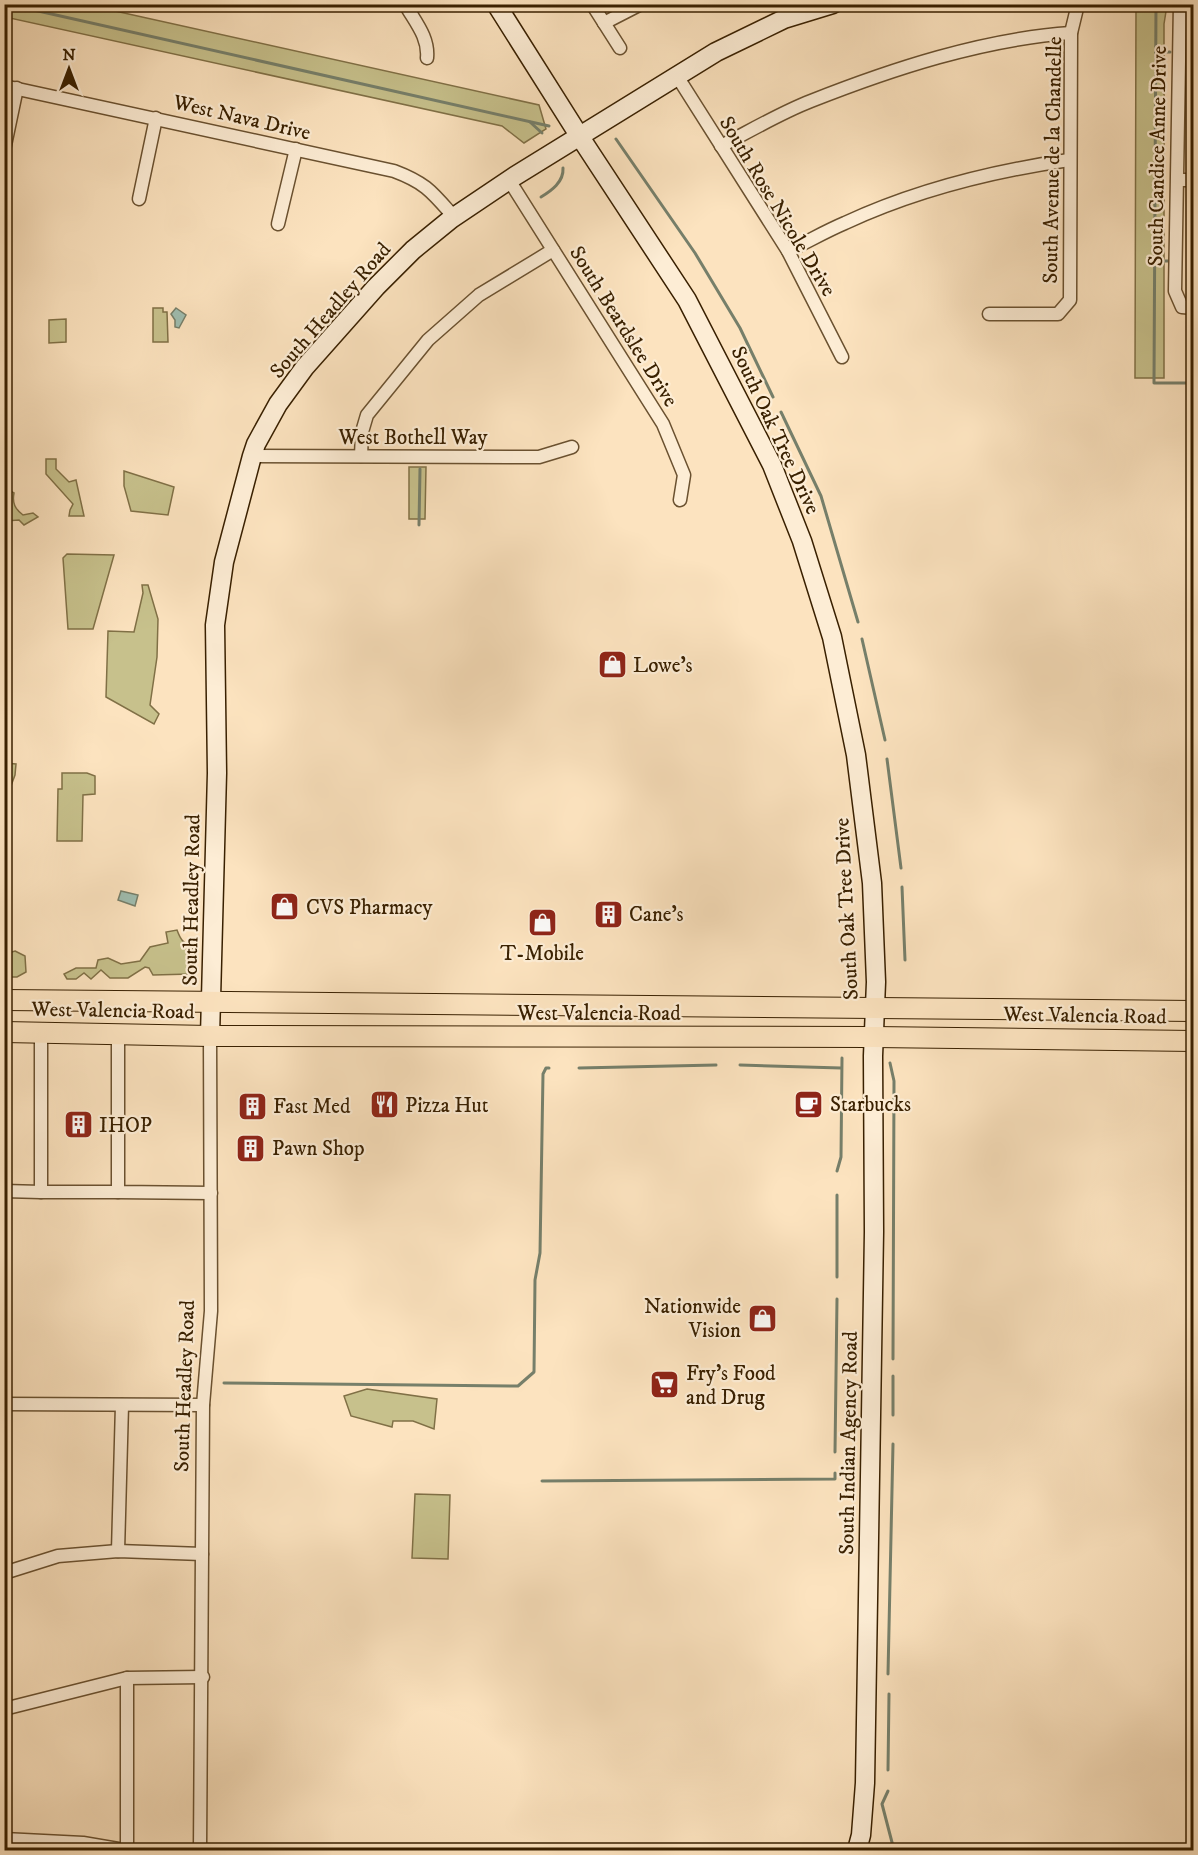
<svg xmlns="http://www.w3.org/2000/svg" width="1198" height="1855" font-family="'IM FELL DW Pica',serif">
<rect width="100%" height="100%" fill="#fce3bf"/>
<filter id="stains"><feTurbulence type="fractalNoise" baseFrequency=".00333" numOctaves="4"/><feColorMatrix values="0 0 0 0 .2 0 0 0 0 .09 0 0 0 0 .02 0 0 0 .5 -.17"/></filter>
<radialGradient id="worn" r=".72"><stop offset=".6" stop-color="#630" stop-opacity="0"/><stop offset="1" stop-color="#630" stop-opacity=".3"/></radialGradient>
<g fill="#c7c18c" stroke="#807046" stroke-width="1.5">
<polygon points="5,4 88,5 539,105 546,129 524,143 502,126 5,17"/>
<polygon points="1136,5 1167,5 1164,24 1164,378 1135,378"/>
<polygon points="153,308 163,308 163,312 167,312 168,342 153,342"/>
<polygon points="66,319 66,342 49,343 49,320"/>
<polygon points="46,459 56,459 56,469 69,482 76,480 84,516 69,516 70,510 73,504 46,474"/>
<polygon points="409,467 426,467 425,519 409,519"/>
<polygon points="124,471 174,487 168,515 131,511 124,486"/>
<path d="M5 488 14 493C12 503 15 509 23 515L33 513 38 517 24 525 19 520 5 521Z"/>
<polygon points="67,554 114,555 93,629 68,629 63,558"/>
<polygon points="142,585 148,585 158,619 157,657 150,705 159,714 154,724 106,697 108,631 134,632 143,593"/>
<polygon points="5,763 16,764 15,775 6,799"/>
<polygon points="62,773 87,773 95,776 95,794 83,795 82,841 57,841 58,789 62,789"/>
<path d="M177 930C180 938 183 945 193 945L191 974 153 975 149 968 145 967 128 978H110L101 970 91 979 84 973 76 979H67L64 974 76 968H96L98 960 108 958 121 964 140 961 150 947 168 943 166 932Z"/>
<polygon points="15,951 25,956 26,972 17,977 5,977 5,954"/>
<polygon points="367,1389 437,1399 434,1429 413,1421 393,1421 392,1427 351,1416 344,1396"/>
<polygon points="415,1494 450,1495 448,1559 412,1558"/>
</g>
<g fill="#9fbeb1" stroke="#767f6a" stroke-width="1.5">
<polygon points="176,308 186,315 179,328 175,327 175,320 171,314"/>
<polygon points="121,891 138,895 135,906 118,900"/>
</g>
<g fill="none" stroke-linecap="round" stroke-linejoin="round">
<g stroke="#767f6a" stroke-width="3">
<polyline points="7,4 549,126"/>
<polyline points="1156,4 1154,383 1194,383"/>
<polyline points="1156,52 1170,52"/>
<polyline points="530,122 542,133"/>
<polyline points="616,139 695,253 740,328 773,397"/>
<path d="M541 197C551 191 564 182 563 168"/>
<polyline points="1155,261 1171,261"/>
<polyline points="781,412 821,496 858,622"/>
<polyline points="419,525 420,469"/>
<polyline points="862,639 885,740"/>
<polyline points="887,759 901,868"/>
<polyline points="902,887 905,960"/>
<polyline points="890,1063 894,1081 893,1359"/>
<polyline points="740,1065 841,1068"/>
<polyline points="579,1068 716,1065"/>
<polyline points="837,1171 841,1157 842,1058"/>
<polyline points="837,1277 837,1195"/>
<polyline points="893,1376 893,1415"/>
<polyline points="224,1383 518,1386 534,1372 535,1280 540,1253 543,1074 546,1068 549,1068"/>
<polyline points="835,1452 837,1299"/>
<polyline points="542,1481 835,1479 835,1473"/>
<polyline points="888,1674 893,1444"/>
<polyline points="888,1770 889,1694"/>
<polyline points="888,1791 882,1804 894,1850"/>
</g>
<defs>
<g id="street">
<polyline points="367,4 377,4"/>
<path d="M405 4C415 22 429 37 427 58"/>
<polyline points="592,4 620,48"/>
<polyline points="1180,4 1175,291 1182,307 1194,308"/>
<polyline points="604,23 641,4"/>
<polyline points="677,76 788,251 842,357"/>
<path d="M4 86 394 171C426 183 432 192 454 217"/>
<path d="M721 146C750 131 780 113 811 101 892 69 983 39 1071 33"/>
<polyline points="4,150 17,88"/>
<polyline points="509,180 663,424 684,475 680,500"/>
<polyline points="1178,180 1194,180"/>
<polyline points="139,199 156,118"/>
<polyline points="278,224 296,149"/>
<path d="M788 251C807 242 826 231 845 223 916 190 993 171 1069 160"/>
<polyline points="989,314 1058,314 1070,300 1071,33 1078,4"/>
<polyline points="252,456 539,457 572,447"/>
<polyline points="361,456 362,432 367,415 428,340 479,295 553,250"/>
<polyline points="41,1033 41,1192 118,1192"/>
<polyline points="118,1034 118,1192 211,1193"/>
<polyline points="4,1191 41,1192"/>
<polyline points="4,1404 203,1405"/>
<polyline points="118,1551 122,1405"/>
<polyline points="4,1573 58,1556 118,1551 202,1554"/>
<polyline points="127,1678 127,1850"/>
<polyline points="4,1709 127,1678 203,1677"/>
<polyline points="4,1839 83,1843 124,1850"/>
<polyline points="200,1850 203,1405 211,1311 210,1036"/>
</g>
<g id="secondary">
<polyline points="496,4 580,137 687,300 772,465 802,541 832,637 856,755 872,883 876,982 873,1056 874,1232 865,1783 861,1835 857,1850"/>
<polyline points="210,1036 217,773 215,625 224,562 252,456 256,444 278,404 305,367 376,287 413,250 451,219 515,176 716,52 784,19 833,4"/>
</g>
<g id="primary">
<polyline points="4,1000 1194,1011"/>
<polyline points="4,1032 210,1036 874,1037 1194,1041"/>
</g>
</defs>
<use href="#street" stroke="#6a5130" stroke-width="15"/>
<use href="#secondary" stroke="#392000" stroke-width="21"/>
<use href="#primary" stroke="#392000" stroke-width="22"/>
<use href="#street" stroke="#fdedd5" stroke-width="12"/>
<use href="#secondary" stroke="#fdedd5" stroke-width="18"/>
<use href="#primary" stroke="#fce3bf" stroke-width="20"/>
</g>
<defs>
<symbol id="shop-square" viewBox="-11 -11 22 22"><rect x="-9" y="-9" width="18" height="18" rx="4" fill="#8f2418" stroke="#fdedd5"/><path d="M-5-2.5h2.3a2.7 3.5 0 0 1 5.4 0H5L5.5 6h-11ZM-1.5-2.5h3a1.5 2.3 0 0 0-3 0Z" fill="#fff"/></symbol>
<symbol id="building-square" viewBox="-11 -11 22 22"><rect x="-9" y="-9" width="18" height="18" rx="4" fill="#8f2418" stroke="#fdedd5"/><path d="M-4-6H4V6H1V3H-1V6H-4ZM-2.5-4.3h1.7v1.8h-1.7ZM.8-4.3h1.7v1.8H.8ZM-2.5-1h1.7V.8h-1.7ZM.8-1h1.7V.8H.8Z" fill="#fff"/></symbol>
<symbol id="cafe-square" viewBox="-11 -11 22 22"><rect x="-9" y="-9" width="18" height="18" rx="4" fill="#8f2418" stroke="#fdedd5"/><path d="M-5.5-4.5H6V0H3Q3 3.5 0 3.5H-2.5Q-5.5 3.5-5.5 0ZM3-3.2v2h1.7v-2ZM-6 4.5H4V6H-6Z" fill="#fff"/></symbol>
<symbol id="restaurant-square" viewBox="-11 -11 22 22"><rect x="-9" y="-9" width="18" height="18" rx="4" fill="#8f2418" stroke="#fdedd5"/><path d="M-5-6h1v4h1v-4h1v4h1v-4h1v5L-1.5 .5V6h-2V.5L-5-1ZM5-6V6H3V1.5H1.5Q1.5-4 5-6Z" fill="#fff"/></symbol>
<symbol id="supermarket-square" viewBox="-11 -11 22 22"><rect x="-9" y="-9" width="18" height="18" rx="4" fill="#8f2418" stroke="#fdedd5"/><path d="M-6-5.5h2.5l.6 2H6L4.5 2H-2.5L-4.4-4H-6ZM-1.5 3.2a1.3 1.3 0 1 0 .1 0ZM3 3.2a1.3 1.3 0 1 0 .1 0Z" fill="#fff"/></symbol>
</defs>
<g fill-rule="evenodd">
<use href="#shop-square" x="596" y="648" width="33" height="33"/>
<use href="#shop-square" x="268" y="890" width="33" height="33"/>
<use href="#building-square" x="592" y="898" width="33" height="33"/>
<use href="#shop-square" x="526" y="906" width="33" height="33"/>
<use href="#cafe-square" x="792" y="1088" width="33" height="33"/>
<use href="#restaurant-square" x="368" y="1088" width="33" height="33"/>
<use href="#building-square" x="236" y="1090" width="33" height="33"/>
<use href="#building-square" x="62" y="1108" width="33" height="33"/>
<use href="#building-square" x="234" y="1132" width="33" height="33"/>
<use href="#shop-square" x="746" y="1302" width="33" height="33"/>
<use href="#supermarket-square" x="648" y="1368" width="33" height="33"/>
</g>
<g text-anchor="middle" stroke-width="4.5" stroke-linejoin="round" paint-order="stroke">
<g font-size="21" fill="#392000" stroke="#fdedd5">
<text transform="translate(242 117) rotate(13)" y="7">West Nava Drive</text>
<text transform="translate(1157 156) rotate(-89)" y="7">South Candice Anne Drive</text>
<text transform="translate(1052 160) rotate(-89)" y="7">South Avenue de la Chandelle</text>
<text transform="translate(778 206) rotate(59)" y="7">South Rose Nicole Drive</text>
<text transform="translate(330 310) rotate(-49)" y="7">South Headley Road</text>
<text transform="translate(624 326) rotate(58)" y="7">South Beardslee Drive</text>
<text transform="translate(776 430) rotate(65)" y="7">South Oak Tree Drive</text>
<text x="413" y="444">West Bothell Way</text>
<text transform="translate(191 900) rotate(-89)" y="7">South Headley Road</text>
<text transform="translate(846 909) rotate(-93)" y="7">South Oak Tree Drive</text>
<text transform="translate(113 1010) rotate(1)" y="7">West Valencia Road</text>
<text x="599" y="1020">West Valencia Road</text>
<text transform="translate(1085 1015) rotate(1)" y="7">West Valencia Road</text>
<text transform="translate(184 1386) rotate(-88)" y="7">South Headley Road</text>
<text transform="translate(848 1443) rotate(-89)" y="7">South Indian Agency Road</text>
</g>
<g font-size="21" fill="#392000" stroke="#fdedd5" text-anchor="start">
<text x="633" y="672">Lowe’s</text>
<text x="306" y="914">CVS Pharmacy</text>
<text x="629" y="921">Cane's</text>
<text x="542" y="960" text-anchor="middle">T-Mobile</text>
<text x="830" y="1111">Starbucks</text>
<text x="405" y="1112">Pizza Hut</text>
<text x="273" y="1113">Fast Med</text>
<text x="99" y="1132">IHOP</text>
<text x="272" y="1155">Pawn Shop</text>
<text x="741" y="1313" text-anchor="end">Nationwide<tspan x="741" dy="24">Vision</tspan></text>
<text x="686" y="1380">Fry's Food<tspan x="686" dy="24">and Drug</tspan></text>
</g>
</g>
<rect width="1198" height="1855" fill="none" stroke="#fce3bf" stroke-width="24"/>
<rect x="6" y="6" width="1186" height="1843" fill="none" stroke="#392000" stroke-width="3"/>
<rect x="12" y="12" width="1174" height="1831" fill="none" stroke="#392000" stroke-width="1.5"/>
<g transform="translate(69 69)" stroke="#fdedd5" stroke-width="4.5" paint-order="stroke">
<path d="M0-4.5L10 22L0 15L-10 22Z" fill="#392000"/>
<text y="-9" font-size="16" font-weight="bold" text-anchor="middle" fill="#392000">N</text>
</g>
<rect width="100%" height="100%" filter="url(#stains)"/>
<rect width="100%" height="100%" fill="url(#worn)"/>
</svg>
